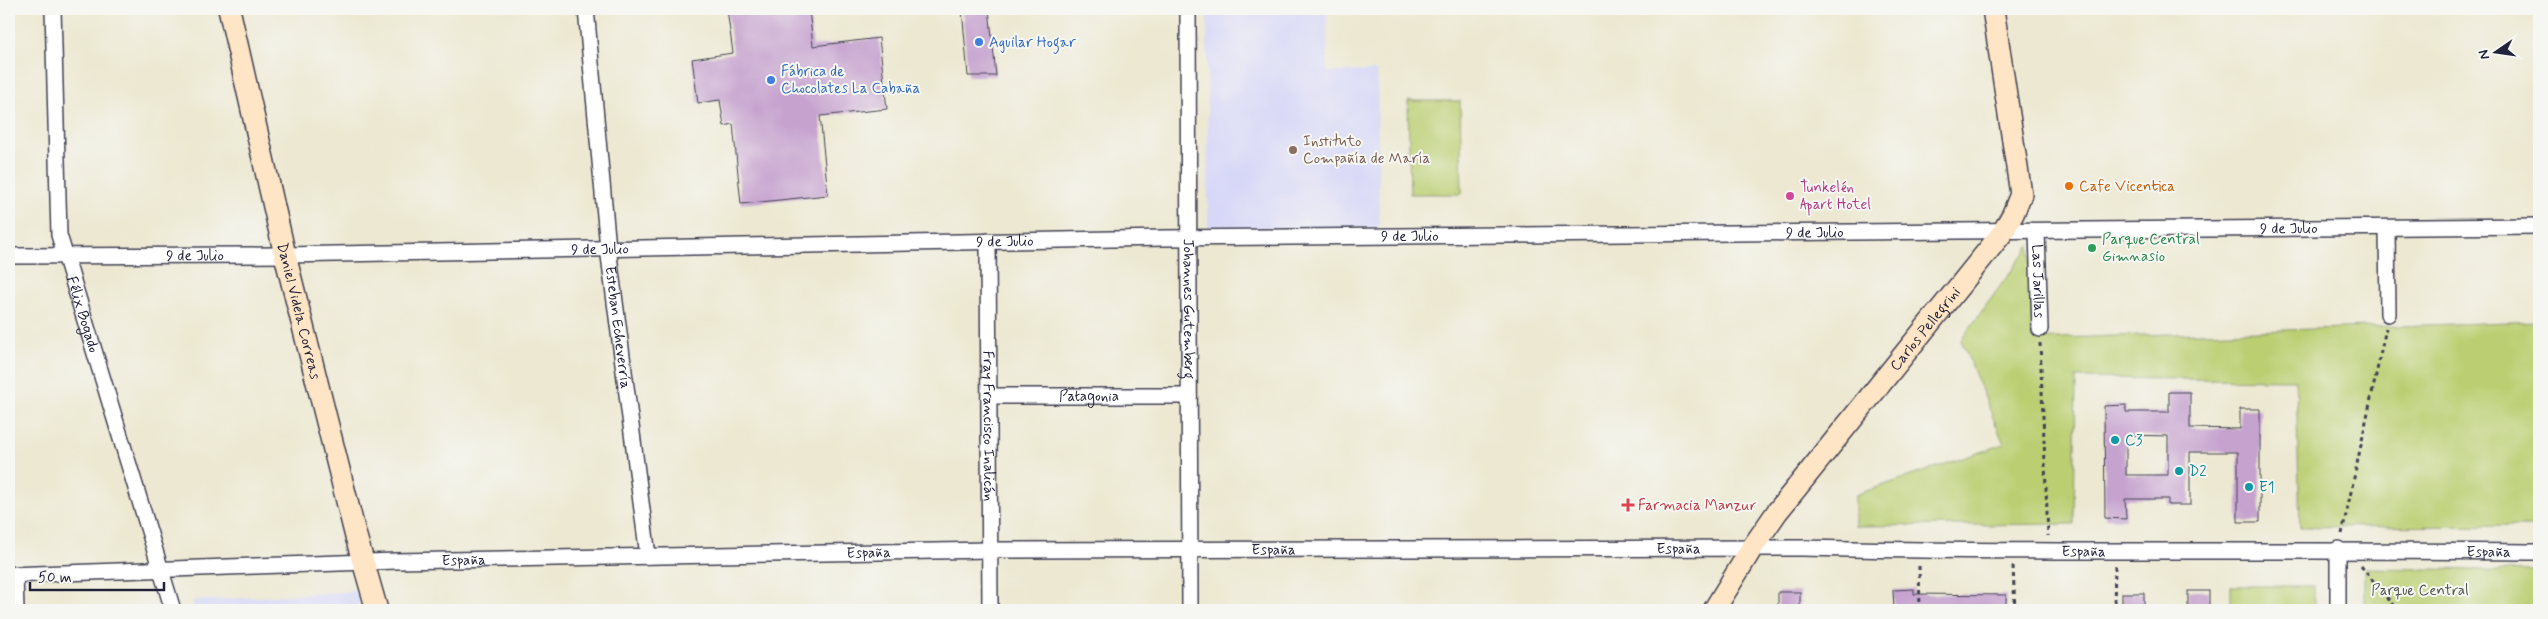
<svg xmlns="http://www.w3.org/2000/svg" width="2548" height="619" font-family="Mynerve,sans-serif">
<rect width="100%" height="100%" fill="#f6f6f2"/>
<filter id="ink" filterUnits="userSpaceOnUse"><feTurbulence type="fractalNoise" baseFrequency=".02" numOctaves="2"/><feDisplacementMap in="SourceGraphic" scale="10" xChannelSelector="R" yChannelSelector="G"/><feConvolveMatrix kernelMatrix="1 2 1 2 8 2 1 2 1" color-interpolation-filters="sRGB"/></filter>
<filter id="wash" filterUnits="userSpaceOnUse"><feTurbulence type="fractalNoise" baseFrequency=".0096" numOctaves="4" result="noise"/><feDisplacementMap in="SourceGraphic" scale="20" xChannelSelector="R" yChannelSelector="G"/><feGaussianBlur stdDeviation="1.12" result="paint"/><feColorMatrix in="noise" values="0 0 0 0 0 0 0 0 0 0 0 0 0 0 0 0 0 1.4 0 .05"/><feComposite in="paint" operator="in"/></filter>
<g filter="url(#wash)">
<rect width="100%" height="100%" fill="#ece8d1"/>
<g fill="#d7d7f8">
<polygon points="1207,9 1327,9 1327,72 1377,71 1379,228 1208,229"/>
<polygon points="358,591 359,610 194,610 192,601"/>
</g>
<g fill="#bbcf72" stroke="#6e7856">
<polygon points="1408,101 1460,101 1462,194 1410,194"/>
<polygon points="2030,245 2032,339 2539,321 2539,526 2300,527 2296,380 2076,378 2074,524 1855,526 1855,495 2004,444 1961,340"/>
<polygon points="2365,568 2539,571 2539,610 2365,610"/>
<rect x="2231" y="586" width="83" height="24"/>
</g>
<g id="blocks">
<g fill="#c6a3cf" fill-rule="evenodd">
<polygon points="727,9 809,9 813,46 879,38 887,109 820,116 828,195 741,204 733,124 724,126 720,100 698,103 692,59 733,53"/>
<polygon points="962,9 989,9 996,76 968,76"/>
<path d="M2169 392H2190V428L2240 429V409H2260V522H2238V452H2190V505H2168V499H2125L2126 519 2105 518 2104 406 2126 405V412H2169ZM2126 435 2168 436V475H2126Z"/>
<polygon points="1914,589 1914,594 2006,595 2006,610 1894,610 1893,590"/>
<rect x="2188" y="591" width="21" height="19"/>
<rect x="1778" y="592" width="22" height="18"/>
<rect x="2122" y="593" width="22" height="17"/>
</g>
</g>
</g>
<g filter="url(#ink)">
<use href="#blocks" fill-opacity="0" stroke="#404052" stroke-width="1"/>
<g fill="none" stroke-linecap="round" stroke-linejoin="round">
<defs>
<g id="street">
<path id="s1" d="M53 9 59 235 173 610"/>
<path id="s2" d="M586 9 608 248 648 556"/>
<path id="s3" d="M1188 9 1190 610"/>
<polyline points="2387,229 2388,314"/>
<path id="s4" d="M2037 232 2040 329"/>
<path id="s5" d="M988 241 990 610"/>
<path id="s6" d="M9 256 285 255 1164 238 2539 226"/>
<path id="s7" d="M989 396H1189"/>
<polyline points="15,574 16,610"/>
<path id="s8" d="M9 575 396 561 990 550 1802 548C2047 554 2293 549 2539 552"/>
<polyline points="2338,610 2338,549"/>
</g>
<g id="secondary">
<path id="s9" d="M229 9 285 255 355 533 377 610"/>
<path id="s10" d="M1714 610 1752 548 1777 512 2003 232 2013 214 2021 194 1993 9"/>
</g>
</defs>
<use href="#street" stroke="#404052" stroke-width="18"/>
<use href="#secondary" stroke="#404052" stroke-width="24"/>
<g stroke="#404052" stroke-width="3" stroke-dasharray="4 4" stroke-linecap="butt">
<polyline points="2040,343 2048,536"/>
<polyline points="2342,534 2386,328"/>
<polyline points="1919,566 1920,610"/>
<polyline points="2013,566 2015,610"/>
<polyline points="2361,566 2397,610"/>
<polyline points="2114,610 2115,565"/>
</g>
<use href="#street" stroke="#fff" stroke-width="15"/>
<use href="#secondary" stroke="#fee5c5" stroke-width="21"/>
</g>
</g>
<g fill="#3f7fe0" stroke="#f6f6f2" stroke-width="2">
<circle cx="979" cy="42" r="5"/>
<circle cx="771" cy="80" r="5"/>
</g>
<circle fill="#8d6e63" stroke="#f6f6f2" stroke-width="2" cx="1293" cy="150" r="5"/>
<circle fill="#e8710a" stroke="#f6f6f2" stroke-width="2" cx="2069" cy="186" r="5"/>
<circle fill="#d1479c" stroke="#f6f6f2" stroke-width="2" cx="1790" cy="196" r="5"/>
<circle fill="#2e9e5b" stroke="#f6f6f2" stroke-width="2" cx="2092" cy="248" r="5"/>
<g fill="#0f9aa8" stroke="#f6f6f2" stroke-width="2">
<circle cx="2115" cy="440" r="5"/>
<circle cx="2179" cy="471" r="5"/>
<circle cx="2249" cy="487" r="5"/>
</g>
<path fill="#e0444e" stroke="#f6f6f2" stroke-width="2" d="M1625.5 497.5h5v5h5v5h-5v5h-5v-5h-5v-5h5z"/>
<g text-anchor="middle" stroke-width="4" stroke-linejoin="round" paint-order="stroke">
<g font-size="15" fill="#366cbe" stroke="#f6f6f2" text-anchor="start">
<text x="989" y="47">Aguilar Hogar</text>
<text x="781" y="76">Fábrica de<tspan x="781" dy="17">Chocolates La Cabaña</tspan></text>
</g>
<g font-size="15" fill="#785e54" stroke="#f6f6f2" text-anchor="start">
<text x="1303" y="146">Instituto<tspan x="1303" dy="17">Compañía de María</tspan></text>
</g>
<g font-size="15" fill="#c56008" stroke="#f6f6f2" text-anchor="start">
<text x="2079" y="191">Cafe Vicentica</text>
</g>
<g font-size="15" fill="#b23c85" stroke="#f6f6f2" text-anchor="start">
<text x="1800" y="192">Tunkelén<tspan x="1800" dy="17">Apart Hotel</tspan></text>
</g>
<g font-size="15" fill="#22223b" stroke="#f6f6f2">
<text dy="5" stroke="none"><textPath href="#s6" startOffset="2280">9 de Julio</textPath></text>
<text dy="5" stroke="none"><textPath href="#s6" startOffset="1806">9 de Julio</textPath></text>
<text dy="5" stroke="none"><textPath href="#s6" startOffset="1401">9 de Julio</textPath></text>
<text dy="5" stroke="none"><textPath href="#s6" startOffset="996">9 de Julio</textPath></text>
<text dy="5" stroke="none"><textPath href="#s6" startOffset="591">9 de Julio</textPath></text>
<text dy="5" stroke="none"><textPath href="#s6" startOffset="186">9 de Julio</textPath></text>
<text dy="5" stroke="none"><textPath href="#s4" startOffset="49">Las Jarillas</textPath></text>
<text dy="5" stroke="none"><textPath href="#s9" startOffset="310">Daniel Videla Correas</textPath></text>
<text dy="5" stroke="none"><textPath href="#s3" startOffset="300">Johannes Gutemberg</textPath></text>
<text dy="5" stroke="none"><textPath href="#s1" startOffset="309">Félix Bogado</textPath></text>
<text dy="5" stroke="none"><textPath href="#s2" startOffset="320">Esteban Echeverría</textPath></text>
<text dy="5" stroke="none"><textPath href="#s10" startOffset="352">Carlos Pellegrini</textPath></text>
<text dy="5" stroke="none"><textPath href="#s7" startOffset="100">Patagonia</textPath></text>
<text dy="5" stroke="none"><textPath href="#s5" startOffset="185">Fray Francisco Inalicán</textPath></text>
<text dy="5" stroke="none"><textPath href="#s8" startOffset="1670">España</textPath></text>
<text dy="5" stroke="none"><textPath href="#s8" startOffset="1265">España</textPath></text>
<text dy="5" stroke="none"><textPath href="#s8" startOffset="2075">España</textPath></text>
<text dy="5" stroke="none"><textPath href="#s8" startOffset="2480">España</textPath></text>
<text dy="5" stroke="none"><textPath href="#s8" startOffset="860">España</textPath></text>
<text dy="5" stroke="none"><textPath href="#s8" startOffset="455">España</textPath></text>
</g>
<g font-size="15" fill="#27864d" stroke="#f6f6f2" text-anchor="start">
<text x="2102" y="244">Parque Central<tspan x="2102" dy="17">Gimnasio</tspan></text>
</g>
<g font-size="15" fill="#0d838f" stroke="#f6f6f2" text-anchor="start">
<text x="2125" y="445">C3</text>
<text x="2189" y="476">D2</text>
<text x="2259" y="492">E1</text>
</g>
<g font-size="15" fill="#be3a42" stroke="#f6f6f2" text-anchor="start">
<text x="1638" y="510">Farmacia Manzur</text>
</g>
<g font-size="15" fill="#50564c" stroke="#f6f6f2">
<text x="2420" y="595">Parque Central</text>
</g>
</g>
<rect width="2548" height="619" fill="none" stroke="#f6f6f2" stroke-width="30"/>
<g transform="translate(2496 52) rotate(257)" stroke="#f6f6f2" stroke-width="4" paint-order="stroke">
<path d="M0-4L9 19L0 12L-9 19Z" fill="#22223b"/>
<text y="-8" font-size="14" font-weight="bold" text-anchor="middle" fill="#22223b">N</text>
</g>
<path d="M30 582v8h134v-8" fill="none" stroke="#22223b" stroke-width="2.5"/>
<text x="38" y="582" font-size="15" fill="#22223b" stroke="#f6f6f2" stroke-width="4" paint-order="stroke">50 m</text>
</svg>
